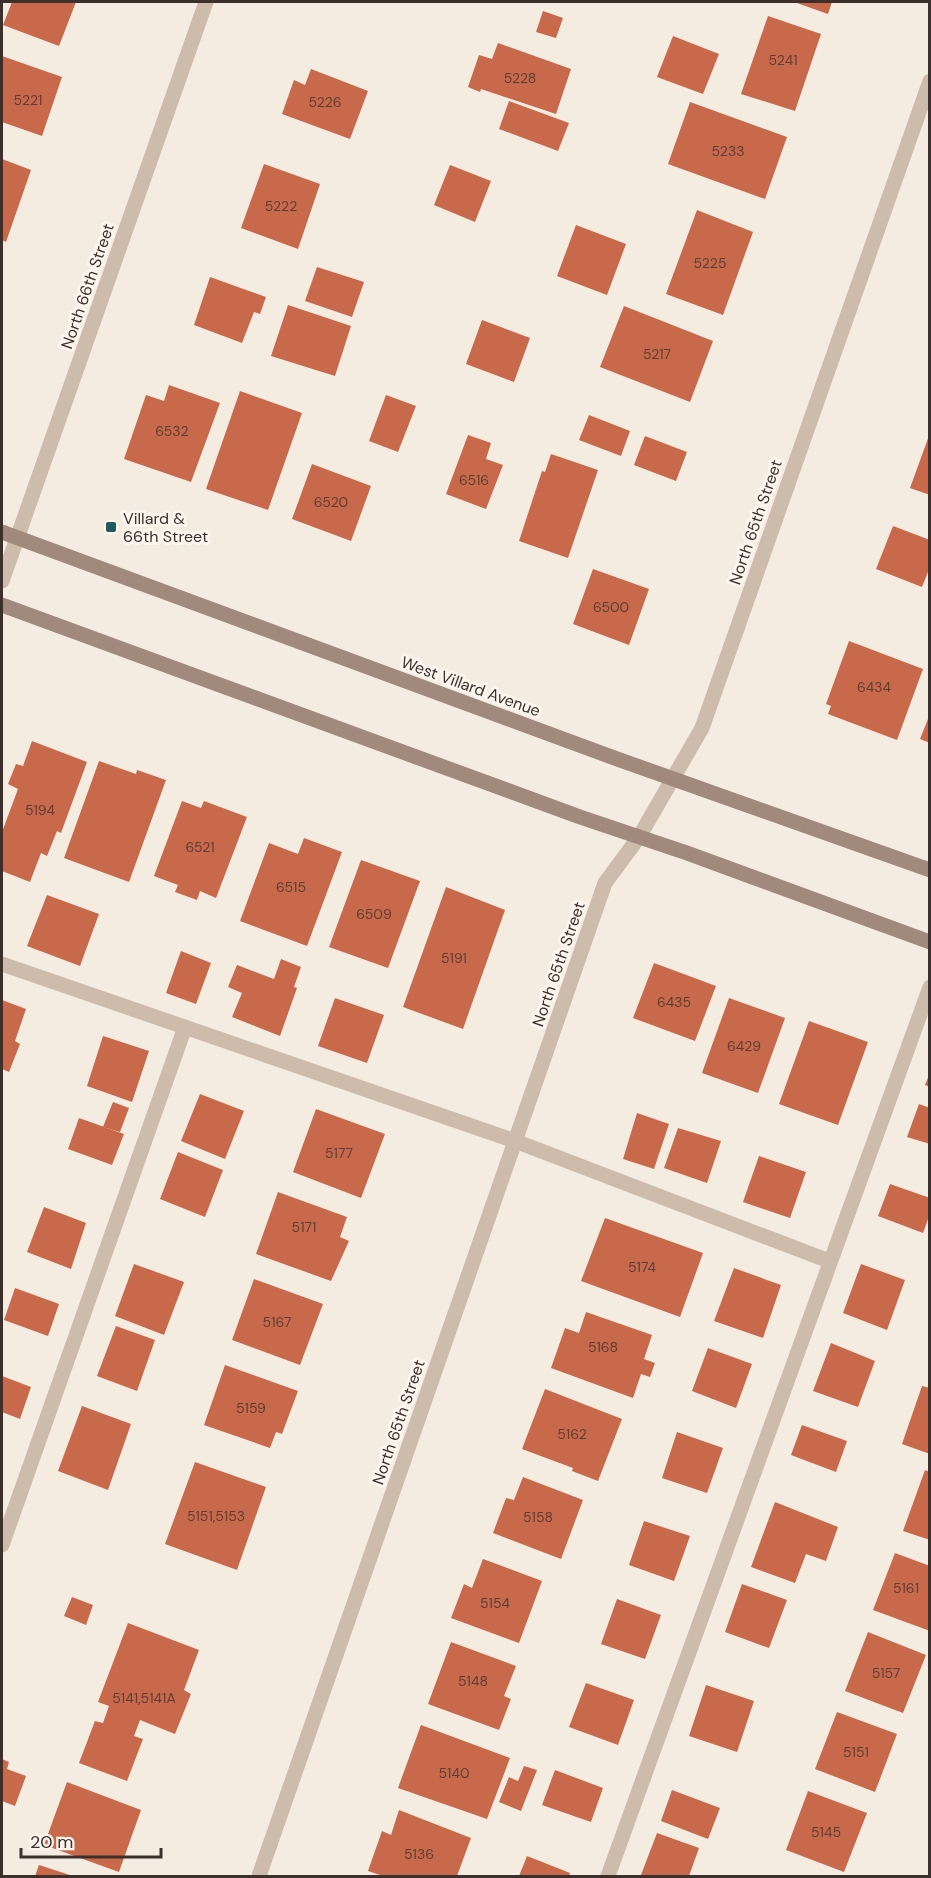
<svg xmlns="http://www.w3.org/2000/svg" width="931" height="1878" font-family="'DM Sans',sans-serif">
<rect width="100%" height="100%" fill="#f4ebe1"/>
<g fill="#c8694b">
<polygon points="12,2 76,2 59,46 3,25"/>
<polygon points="794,2 832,2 828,14"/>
<polygon points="543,11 563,18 556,38 536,32"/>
<polygon points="768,16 821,34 795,111 741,94"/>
<polygon points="673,36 719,54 703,94 657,77"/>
<polygon points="498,43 571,69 556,114 481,89 480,92 468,87 479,55 492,59"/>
<polygon points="2,56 62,77 42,136 2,122"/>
<polygon points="311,69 368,91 350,139 282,114 294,80 305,85"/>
<polygon points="509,101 569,123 558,151 499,129"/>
<polygon points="690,102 787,137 765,199 668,164"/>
<polygon points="2,159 31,170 6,242 2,240"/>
<polygon points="264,164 320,184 298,249 241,228"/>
<polygon points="450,165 491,181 475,222 434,205"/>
<polygon points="697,210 753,232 723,315 666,294"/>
<polygon points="576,225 626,244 607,295 557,276"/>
<polygon points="317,267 364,282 352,317 305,301"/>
<polygon points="210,277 266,297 260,314 254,312 242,343 194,325"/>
<polygon points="288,305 351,326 335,376 271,356"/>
<polygon points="624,306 713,341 690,402 600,367"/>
<polygon points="482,320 530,338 514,382 466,364"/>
<polygon points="169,385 220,403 191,482 124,459 146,395 164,401"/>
<polygon points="240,391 302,413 268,510 206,489"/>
<polygon points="386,395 416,406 398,452 369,441"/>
<polygon points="589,415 630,431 621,456 579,440"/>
<polygon points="930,433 930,495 910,488"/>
<polygon points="468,435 491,443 486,459 503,465 486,509 446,494"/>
<polygon points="645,436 687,452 676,481 634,465"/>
<polygon points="551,454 598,470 568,558 519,541 542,471 545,472"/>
<polygon points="312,464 371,486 351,541 292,519"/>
<polygon points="893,526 930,540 930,567 922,587 876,569"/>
<polygon points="593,569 649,589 629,645 573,624"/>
<polygon points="849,641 923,669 897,740 828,714 831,706 826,704"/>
<polygon points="930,714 930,743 920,739"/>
<polygon points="32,741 87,762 61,833 57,831 47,856 41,853 30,882 2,871 2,832 18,789 8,784 16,764 23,766"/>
<polygon points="99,761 136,774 137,770 166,780 129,882 64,858"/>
<polygon points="182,801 201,808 204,801 247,817 216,898 200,891 197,900 175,892 178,885 154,876"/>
<polygon points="304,838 342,852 307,946 240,921 269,843 298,854"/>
<polygon points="361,860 420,881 388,968 329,947"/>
<polygon points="446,887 505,910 463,1029 403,1007"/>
<polygon points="47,895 99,914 80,966 27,946"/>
<polygon points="181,951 211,963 196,1004 166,993"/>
<polygon points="281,959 301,967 294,987 297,988 280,1036 232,1017 242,993 228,987 237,965 274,979"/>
<polygon points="654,963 716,986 695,1041 633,1018"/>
<polygon points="335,998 384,1015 367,1063 318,1046"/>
<polygon points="729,998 785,1018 758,1093 702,1073"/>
<polygon points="2,1000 26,1009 15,1041 20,1044 9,1072 2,1069"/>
<polygon points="809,1021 868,1042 838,1125 779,1104"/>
<polygon points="103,1036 149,1051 132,1102 87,1086"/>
<polygon points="930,1073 930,1087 925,1085"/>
<polygon points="200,1094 244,1111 225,1159 181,1141"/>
<polygon points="113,1102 129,1108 120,1132 103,1127"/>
<polygon points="919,1104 930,1108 930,1144 907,1137"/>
<polygon points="316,1109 385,1134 361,1198 293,1172"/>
<polygon points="637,1113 669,1124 654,1169 623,1159"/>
<polygon points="79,1118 124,1134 112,1165 68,1149"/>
<polygon points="678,1128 721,1141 707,1183 664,1168"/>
<polygon points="178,1152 223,1170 205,1217 160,1199"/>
<polygon points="759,1156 806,1172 790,1218 743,1202"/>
<polygon points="890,1184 930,1198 930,1214 923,1233 878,1216"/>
<polygon points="278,1192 347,1217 340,1237 349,1241 331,1281 256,1254"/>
<polygon points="44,1207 86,1223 71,1269 27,1252"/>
<polygon points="605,1218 703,1253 680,1317 581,1281"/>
<polygon points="134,1264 184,1282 164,1335 115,1316"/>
<polygon points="861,1264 905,1280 887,1330 843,1313"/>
<polygon points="734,1268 781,1285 763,1338 714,1321"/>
<polygon points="254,1279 323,1304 300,1365 232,1340"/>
<polygon points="15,1288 59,1304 48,1336 4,1320"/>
<polygon points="586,1312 652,1335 644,1359 655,1363 650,1377 641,1374 633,1398 551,1368 565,1328 579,1333"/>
<polygon points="116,1326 155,1340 137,1391 97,1376"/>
<polygon points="831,1343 875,1361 858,1407 813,1391"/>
<polygon points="708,1348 752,1364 736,1408 692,1391"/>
<polygon points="225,1365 298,1391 282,1434 276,1432 270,1448 204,1425"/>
<polygon points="2,1376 31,1387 20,1419 2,1412"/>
<polygon points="922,1386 930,1388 930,1454 902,1444"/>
<polygon points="545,1389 622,1419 598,1481 572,1471 573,1468 522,1449"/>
<polygon points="82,1406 131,1424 108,1490 58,1471"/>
<polygon points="802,1425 847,1441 836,1472 791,1455"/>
<polygon points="677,1432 723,1448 707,1493 662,1478"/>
<polygon points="195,1462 266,1487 237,1570 165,1544"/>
<polygon points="925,1470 930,1472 930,1540 903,1531"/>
<polygon points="523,1477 583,1500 561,1559 493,1533 506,1498 514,1500"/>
<polygon points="775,1502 838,1527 826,1561 806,1554 795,1583 751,1567"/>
<polygon points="644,1521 690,1536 674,1581 629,1565"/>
<polygon points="895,1553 930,1566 930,1631 873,1610"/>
<polygon points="483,1559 542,1581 519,1643 451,1618 464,1584 472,1588"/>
<polygon points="742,1584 787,1600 769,1648 725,1632"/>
<polygon points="72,1597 93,1605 86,1625 64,1616"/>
<polygon points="617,1599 661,1615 645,1659 601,1644"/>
<polygon points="128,1623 199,1650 184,1690 191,1694 175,1734 140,1720 134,1736 143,1739 127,1781 79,1763 95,1721 103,1723 109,1706 98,1702"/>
<polygon points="868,1632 926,1655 903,1713 845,1691"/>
<polygon points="451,1642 516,1666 504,1696 511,1699 499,1730 428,1704"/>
<polygon points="586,1683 634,1700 618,1745 569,1727"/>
<polygon points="706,1685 754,1701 737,1752 689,1736"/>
<polygon points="837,1712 897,1734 875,1792 815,1769"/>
<polygon points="421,1725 510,1758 487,1819 398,1788"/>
<polygon points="2,1759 9,1762 7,1769 26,1776 15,1806 2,1801"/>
<polygon points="524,1766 537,1770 521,1811 499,1802 509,1777 518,1781"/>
<polygon points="555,1770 603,1788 591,1822 542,1805"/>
<polygon points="67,1782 141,1810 119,1872 44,1845"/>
<polygon points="672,1790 720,1808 708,1839 661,1821"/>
<polygon points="808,1791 867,1813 844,1872 786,1850"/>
<polygon points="399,1810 471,1838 457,1876 383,1876 368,1871 382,1831 391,1835"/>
<polygon points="657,1833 699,1848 689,1876 641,1875"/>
<polygon points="527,1856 570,1873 569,1876 519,1876"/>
<polygon points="39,1865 73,1876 35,1876"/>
</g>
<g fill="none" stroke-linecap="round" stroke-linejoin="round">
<g stroke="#cdbbac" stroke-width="15">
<polyline points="2,964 515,1141 829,1261"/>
<polyline points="2,1545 185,1027"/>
<polyline points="608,1876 930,987"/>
</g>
<g stroke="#cdbbac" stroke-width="15">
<polyline points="2,581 206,2"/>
<polyline points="259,1876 605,883 639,837 702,728 930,81"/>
</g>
<g stroke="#a18a7d" stroke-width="15">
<polyline points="2,532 620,760 930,870"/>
<polyline points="2,605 580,817 687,853 930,942"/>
</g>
</g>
<rect fill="#1f5a5e" stroke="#fbf5ee" stroke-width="2" x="105" y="521" width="12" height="12" rx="3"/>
<g text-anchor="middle" stroke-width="6" stroke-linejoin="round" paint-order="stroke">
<g font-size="14" fill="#5e3e33">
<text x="783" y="65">5241</text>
<text x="520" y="83">5228</text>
<text x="28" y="105">5221</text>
<text x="325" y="107">5226</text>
<text x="728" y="156">5233</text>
<text x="281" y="211">5222</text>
<text x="710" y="268">5225</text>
<text x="657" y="359">5217</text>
<text x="172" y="436">6532</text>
<text x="474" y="485">6516</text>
<text x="331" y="507">6520</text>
<text x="611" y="612">6500</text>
<text x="874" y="692">6434</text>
<text x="40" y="815">5194</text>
<text x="200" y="852">6521</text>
<text x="291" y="892">6515</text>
<text x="374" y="919">6509</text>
<text x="454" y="963">5191</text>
<text x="674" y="1007">6435</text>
<text x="744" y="1051">6429</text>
<text x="339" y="1158">5177</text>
<text x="304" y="1232">5171</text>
<text x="642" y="1272">5174</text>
<text x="277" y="1327">5167</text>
<text x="603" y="1352">5168</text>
<text x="251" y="1413">5159</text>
<text x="572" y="1439">5162</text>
<text x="216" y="1521">5151,5153</text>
<text x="538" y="1522">5158</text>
<text x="906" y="1593">5161</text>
<text x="495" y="1608">5154</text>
<text x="886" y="1678">5157</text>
<text x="473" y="1686">5148</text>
<text x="144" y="1703">5141,5141A</text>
<text x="856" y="1757">5151</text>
<text x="454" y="1778">5140</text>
<text x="826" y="1837">5145</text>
<text x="419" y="1859">5136</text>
</g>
<g font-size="16" fill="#3b302b" stroke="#fbf5ee">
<text transform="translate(87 286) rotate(-71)" y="6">North 66th Street</text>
<text transform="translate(755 522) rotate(-71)" y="6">North 65th Street</text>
<text transform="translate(471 686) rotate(20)" y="6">West Villard Avenue</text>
<text transform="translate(558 964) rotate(-71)" y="6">North 65th Street</text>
<text transform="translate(398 1422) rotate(-71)" y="6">North 65th Street</text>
</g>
<g font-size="16" fill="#3b302b" stroke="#fbf5ee" text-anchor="start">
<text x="123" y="524">Villard &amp;<tspan x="123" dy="18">66th Street</tspan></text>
</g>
</g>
<rect width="931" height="1878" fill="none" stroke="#3b302b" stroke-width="6"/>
<path d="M21 1848v9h140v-9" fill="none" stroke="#3b302b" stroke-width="3"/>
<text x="30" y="1848" font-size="18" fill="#3b302b" stroke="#fbf5ee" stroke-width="4.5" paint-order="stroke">20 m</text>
</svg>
